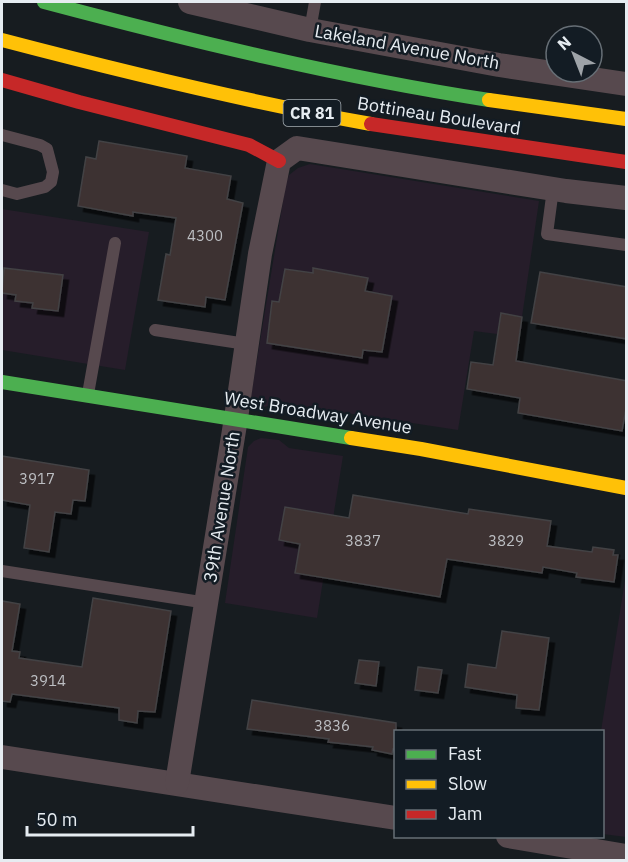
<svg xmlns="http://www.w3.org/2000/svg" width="628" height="862" font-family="'IBM Plex Sans',sans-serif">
<defs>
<filter id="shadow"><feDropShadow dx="5.5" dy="5.5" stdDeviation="0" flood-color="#0009"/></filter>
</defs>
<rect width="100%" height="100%" fill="#171c20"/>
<g fill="#261d2a">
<polygon points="310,164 539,201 522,317 501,314 497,334 474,331 458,430 281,403 264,407 251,396 286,183 289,175 298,168"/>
<polygon points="2,209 149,232 125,370 2,350"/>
<polygon points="261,438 279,440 289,448 343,456 317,618 225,603 248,447 254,441"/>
<polygon points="626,574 626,837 603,834 601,731"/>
</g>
<g fill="#3e3233" stroke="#434244" stroke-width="1.5" filter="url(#shadow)">
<polygon points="99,141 187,156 185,168 231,176 227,199 243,203 225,300 206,297 205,307 158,300 166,254 170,255 176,218 133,212 133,216 78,206 86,157 96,159"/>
<polygon points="4,268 63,275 58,311 32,308 33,303 15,301 16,295 2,293"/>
<polygon points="313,268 368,278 365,291 392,296 382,352 363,350 362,358 267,343 272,301 279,302 285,269 313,273"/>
<polygon points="540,272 627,287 627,339 531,323"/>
<polygon points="501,313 522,317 516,361 627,381 627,404 622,431 518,413 520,398 467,389 471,362 493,365"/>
<polygon points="2,456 89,470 85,501 73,500 71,514 55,512 49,552 24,548 30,505 2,500"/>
<polygon points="353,495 468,514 469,509 551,521 547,546 592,552 593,547 614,550 613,555 618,555 614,582 576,577 577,573 543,567 542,573 447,559 440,597 295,573 300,544 279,540 285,507 349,518"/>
<polygon points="93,598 171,611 155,712 138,711 137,723 119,720 119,708 12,694 10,702 2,701 2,601 20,604 12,651 20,652 19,658 82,667"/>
<polygon points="502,631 549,638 539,710 516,708 517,695 465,687 468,664 496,668"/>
<polygon points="359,660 379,662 376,686 355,683"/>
<polygon points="418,667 442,670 438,693 415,690"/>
<polygon points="252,700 396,723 396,750 393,749 392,754 372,750 373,747 328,742 329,739 247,729"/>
</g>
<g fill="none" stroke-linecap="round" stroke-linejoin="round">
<g stroke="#57494e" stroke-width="12">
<polyline points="310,30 315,2"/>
<polyline points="2,135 40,145 47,149 53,172 51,182 45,187 17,194 2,190"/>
<polyline points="553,189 547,234 626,245"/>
<polyline points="155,330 246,344"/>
<polyline points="88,394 115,243"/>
<polyline points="2,571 207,603"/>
</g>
<g stroke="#57494e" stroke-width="24">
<polyline points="190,2 310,30 499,65 626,84"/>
<polyline points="2,757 396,818"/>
<polyline points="177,783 236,418 260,254 279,161 297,148 566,191 626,198"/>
<polyline points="508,836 626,856"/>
</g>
<g stroke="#4caf50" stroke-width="14">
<path d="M44 2C191 41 339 77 489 100"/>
<polyline points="2,382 351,438"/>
</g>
<g stroke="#ffc107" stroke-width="14">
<path d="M2 40C124 72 247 102 371 124"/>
<polyline points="489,100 626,119"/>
<polyline points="351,438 421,449 626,488"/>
</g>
<g stroke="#c62828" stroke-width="14">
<polyline points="2,80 79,102 249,145 279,161"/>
<polyline points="371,124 626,162"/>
</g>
</g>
<g text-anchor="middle" stroke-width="5" stroke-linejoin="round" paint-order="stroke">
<g font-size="15" fill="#bcbec2">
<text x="205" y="241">4300</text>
<text x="37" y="484">3917</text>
<text x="363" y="546">3837</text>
<text x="506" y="546">3829</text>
<text x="48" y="686">3914</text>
<text x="332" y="731">3836</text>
</g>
<rect fill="#131c24" stroke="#a7aeb4" stroke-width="1.5" x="283.5" y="100" width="57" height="26" rx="4.5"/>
<g font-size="16" font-weight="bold" fill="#e6ecf1">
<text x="312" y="119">CR 81</text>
</g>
<g font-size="18" fill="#e6ecf1" stroke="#131c24">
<text transform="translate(407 47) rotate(10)" y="6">Lakeland Avenue North</text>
<text transform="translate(439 116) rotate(9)" y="6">Bottineau Boulevard</text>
<text transform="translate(318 413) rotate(9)" y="6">West Broadway Avenue</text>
<text transform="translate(222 507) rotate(-81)" y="6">39th Avenue North</text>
</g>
</g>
<rect width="628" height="862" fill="none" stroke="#e6ecf1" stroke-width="6"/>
<rect x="394" y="730" width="210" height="108" fill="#131c24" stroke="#676f76" stroke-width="1.5"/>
<rect x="406" y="750" width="30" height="9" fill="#4caf50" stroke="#676f76" stroke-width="1.5"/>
<text x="448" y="760" font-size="18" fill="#e6ecf1">Fast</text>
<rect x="406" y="780" width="30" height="9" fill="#ffc107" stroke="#676f76" stroke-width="1.5"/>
<text x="448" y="790" font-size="18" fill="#e6ecf1">Slow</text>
<rect x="406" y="810" width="30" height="9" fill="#c62828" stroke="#676f76" stroke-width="1.5"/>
<text x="448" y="820" font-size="18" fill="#e6ecf1">Jam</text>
<g transform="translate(574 54) rotate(318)"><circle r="28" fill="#131c24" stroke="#676f76" stroke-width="1.5"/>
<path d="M0-4.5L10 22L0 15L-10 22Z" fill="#9ea3a8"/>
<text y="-9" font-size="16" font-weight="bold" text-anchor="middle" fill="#e6ecf1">N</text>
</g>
<path d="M27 826v9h166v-9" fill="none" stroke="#e6ecf1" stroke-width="3"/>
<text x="36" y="826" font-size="18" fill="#e6ecf1" stroke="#131c24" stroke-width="4.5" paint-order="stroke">50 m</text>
</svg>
